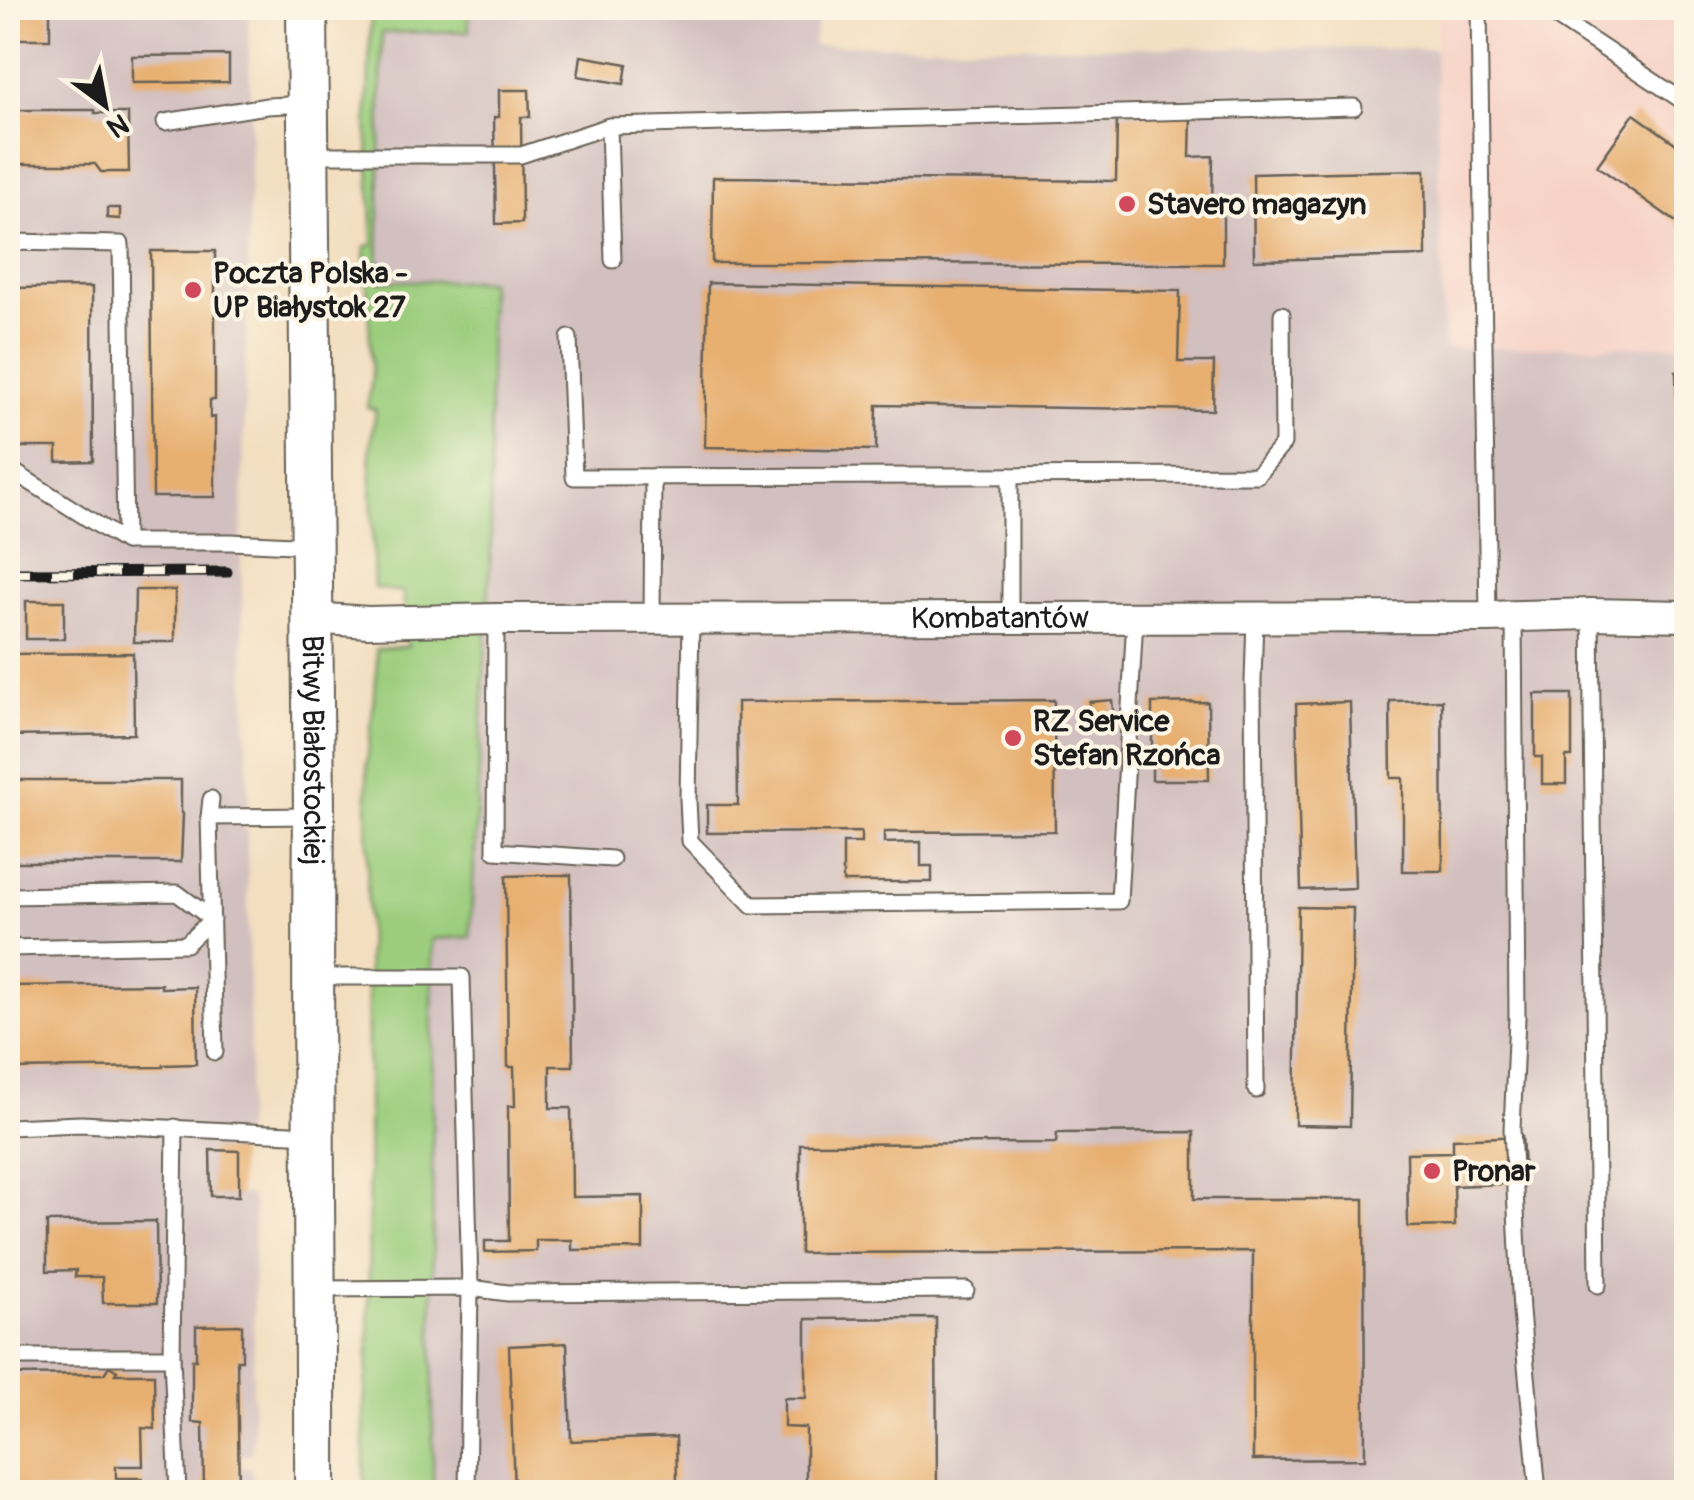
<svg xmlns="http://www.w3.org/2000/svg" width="1694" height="1500" font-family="Pangolin,sans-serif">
<rect width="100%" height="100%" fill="#fcf5e5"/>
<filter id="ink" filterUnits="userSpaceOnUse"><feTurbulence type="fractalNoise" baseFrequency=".01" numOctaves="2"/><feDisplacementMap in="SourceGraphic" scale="20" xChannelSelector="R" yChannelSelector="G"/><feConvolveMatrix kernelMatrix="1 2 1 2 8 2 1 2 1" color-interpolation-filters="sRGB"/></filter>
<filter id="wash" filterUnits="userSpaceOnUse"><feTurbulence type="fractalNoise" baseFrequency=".0048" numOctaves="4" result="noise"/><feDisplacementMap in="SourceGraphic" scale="40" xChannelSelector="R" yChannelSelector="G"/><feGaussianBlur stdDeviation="2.25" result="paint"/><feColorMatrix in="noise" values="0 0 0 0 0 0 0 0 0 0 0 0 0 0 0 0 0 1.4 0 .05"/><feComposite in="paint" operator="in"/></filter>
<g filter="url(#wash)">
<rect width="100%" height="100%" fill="#f3dec0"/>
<polygon fill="#f7d1c6" points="1438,8 1686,8 1686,345 1444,349 1435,49"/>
<g fill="#d2bfbf">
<polygon points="8,8 248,8 251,133 241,560 249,804 243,807 242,817 243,827 247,832 250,1063 244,1132 238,1150 238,1194 251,1196 254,1207 253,1438 251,1453 239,1456 240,1467 250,1467 253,1477 253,1492 8,1492"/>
<polygon points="469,8 820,8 813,45 1435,49 1444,349 1686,345 1686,1492 433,1492 432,938 470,936 491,547 489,282 378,282 382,32 469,31"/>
</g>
<polygon fill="#9bcd7d" stroke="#5c744c" stroke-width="2.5" points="371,8 469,8 469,31 382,33 378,281 489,281 491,547 470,937 432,939 433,1492 364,1492 364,1408 369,1344 367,763 377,671 376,649 408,646 403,592 374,588 370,447 376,410 367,407 372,379 365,246 373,245 367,121"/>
<g id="blocks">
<g fill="#e7af6f">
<rect x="8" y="8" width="42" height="31"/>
<polygon points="229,55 229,82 132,83 132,56"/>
<polygon points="581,56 627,64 624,84 578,76"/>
<polygon points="499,90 529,90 530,117 521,117 522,223 496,224 494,117 499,117"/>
<polygon points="8,110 95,110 95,113 128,113 129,172 101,172 95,164 8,164"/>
<polygon points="1117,114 1191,114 1190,157 1213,156 1212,208 1223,207 1223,264 712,263 713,177 1116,181"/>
<polygon points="1634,114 1686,151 1686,229 1597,166"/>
<polygon points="1425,170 1426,256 1254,260 1253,174"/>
<polygon points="107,208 120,208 120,219 107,218"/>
<polygon points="151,251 215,251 215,400 210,400 210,418 215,417 215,497 153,497"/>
<polygon points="708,283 1180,291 1178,362 1214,362 1213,410 877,405 876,450 705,447"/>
<polygon points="92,287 93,461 57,462 57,447 8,447 8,288"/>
<polygon points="1676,371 1686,371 1686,442 1678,442"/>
<polygon points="135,590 175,590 175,642 134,642"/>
<rect x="26" y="601" width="38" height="38"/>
<polygon points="133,653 134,734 8,736 8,654"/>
<polygon points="1535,694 1572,694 1572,757 1566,757 1566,784 1542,784 1542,757 1535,757"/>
<polygon points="1054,700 1055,831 884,832 884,843 921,842 921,866 932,866 932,882 843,882 843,843 861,843 861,832 707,833 707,805 738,805 737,702"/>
<polygon points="1112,700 1114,720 1090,722 1089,702"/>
<polygon points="1442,700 1443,871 1403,871 1403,778 1391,778 1390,701"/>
<polygon points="1208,702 1209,780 1152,780 1152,703"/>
<polygon points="1350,702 1355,888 1301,890 1296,704"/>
<polygon points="8,780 181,780 181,811 183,814 181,862 8,862"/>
<polygon points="539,875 571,875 573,1066 550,1066 550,1108 571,1108 572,1197 643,1196 643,1249 572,1250 572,1240 536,1240 536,1251 485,1252 485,1241 509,1241 508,1106 515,1106 514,1067 508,1067 506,876"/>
<polygon points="1298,907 1353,908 1350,1126 1295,1125"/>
<polygon points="161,984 161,988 195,987 196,1064 163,1065 163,1067 8,1069 8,986"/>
<polygon points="1194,1132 1194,1199 1364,1199 1365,1459 1253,1460 1253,1251 800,1253 800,1144 1056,1143 1057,1133"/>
<polygon points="1522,1136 1525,1183 1454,1186 1455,1226 1408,1227 1407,1153 1453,1152 1453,1139"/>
<polygon points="210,1150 239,1151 239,1196 211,1196"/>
<polygon points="156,1221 157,1303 103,1303 102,1277 75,1277 76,1270 47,1271 47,1222"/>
<polygon points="936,1318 937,1492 806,1492 806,1428 784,1427 784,1398 806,1398 806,1319"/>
<polygon points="242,1325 242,1360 237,1360 239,1492 204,1492 203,1423 192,1422 192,1360 196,1360 196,1326"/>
<polygon points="567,1343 571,1441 676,1437 677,1482 572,1487 572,1492 514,1492 509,1346"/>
<polygon points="109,1366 117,1371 115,1374 154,1374 155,1429 142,1428 143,1466 116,1466 116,1478 142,1478 143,1492 8,1492 8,1375 104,1374"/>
</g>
</g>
</g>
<g filter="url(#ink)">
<use href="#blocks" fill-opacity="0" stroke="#676055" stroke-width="2.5"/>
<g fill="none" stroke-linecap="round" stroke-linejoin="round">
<defs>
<g id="lane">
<polyline points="742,8 752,9"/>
<polyline points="1479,8 1488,617"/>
<polyline points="1543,8 1686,103"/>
<polyline points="165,122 267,106 307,104"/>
<polyline points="609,126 613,260"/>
<polyline points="312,155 521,155 609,126 1354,107"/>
<polyline points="8,242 121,244 125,542"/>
<polyline points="569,338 574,477 1257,475 1283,444 1282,314"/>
<polyline points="8,473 16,473 125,542 231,542 312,546"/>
<polyline points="1591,614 1598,1285"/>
<polyline points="1514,616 1517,1018 1512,1129 1521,1312 1538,1492"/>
<polyline points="1010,618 1010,476"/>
<polyline points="1255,618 1253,681 1256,1090"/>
<polyline points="496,619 495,851 612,859"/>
<polyline points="652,619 653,477"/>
<polyline points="691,619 688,799 690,841 752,905 1119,901 1135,618"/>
<polyline points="211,799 209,817 215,1052"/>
<polyline points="209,817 314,816"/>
<polyline points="8,896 177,893 212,919 186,944 8,948"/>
<polyline points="317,977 462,977 470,1288 467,1492"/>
<polyline points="8,1127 81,1124 312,1135"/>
<polyline points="316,1289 470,1288 508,1293 966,1290"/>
<polyline points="8,1357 172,1357 175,1127"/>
<polyline points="172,1357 178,1492"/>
</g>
<g id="street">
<path id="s1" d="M312 618 368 622 496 619 1488 617 1591 614 1686 616"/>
</g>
<g id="secondary">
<path id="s2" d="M307 8 314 816C311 1042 316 1267 315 1492"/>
</g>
</defs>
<use href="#lane" stroke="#676055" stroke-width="19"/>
<use href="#street" stroke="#676055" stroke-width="34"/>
<use href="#secondary" stroke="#676055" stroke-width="44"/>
<use href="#lane" stroke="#fff" stroke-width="15"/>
<use href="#street" stroke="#fff" stroke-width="30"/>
<use href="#secondary" stroke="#fff" stroke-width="40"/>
<defs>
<polyline id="rail" points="8,573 227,572"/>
</defs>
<use href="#rail" stroke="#1c1c1c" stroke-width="11"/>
<use href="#rail" stroke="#fcf5e5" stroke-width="8" stroke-dasharray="22" stroke-linecap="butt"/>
</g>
</g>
<g fill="#d1495b" stroke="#fcf5e5" stroke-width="4">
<circle cx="1127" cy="204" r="10"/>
<circle cx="193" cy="290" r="10"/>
<circle cx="1013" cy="738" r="10"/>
<circle cx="1432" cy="1171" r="10"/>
</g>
<g text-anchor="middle" stroke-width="8" stroke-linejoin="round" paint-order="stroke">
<g font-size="30" font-weight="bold" fill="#1c1c1c" stroke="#fcf5e5" text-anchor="start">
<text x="1147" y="214">Stavero magazyn</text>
<text x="213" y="283">Poczta Polska -<tspan x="213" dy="34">UP Białystok 27</tspan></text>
<text x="1033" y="731">RZ Service<tspan x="1033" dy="34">Stefan Rzońca</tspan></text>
<text x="1452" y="1181">Pronar</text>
</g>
<g font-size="30" fill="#1c1c1c" stroke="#fcf5e5">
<text dy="10" stroke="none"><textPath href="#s1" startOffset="688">Kombatantów</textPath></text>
<text dy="10" stroke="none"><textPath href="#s2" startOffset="742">Bitwy Białostockiej</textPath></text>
</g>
</g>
<rect width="1694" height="1500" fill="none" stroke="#fcf5e5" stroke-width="40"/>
<g transform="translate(105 105) rotate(148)" stroke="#fcf5e5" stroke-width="8" paint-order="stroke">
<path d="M0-8L18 38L0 25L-18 38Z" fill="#1c1c1c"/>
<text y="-15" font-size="28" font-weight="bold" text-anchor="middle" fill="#1c1c1c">N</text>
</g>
</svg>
